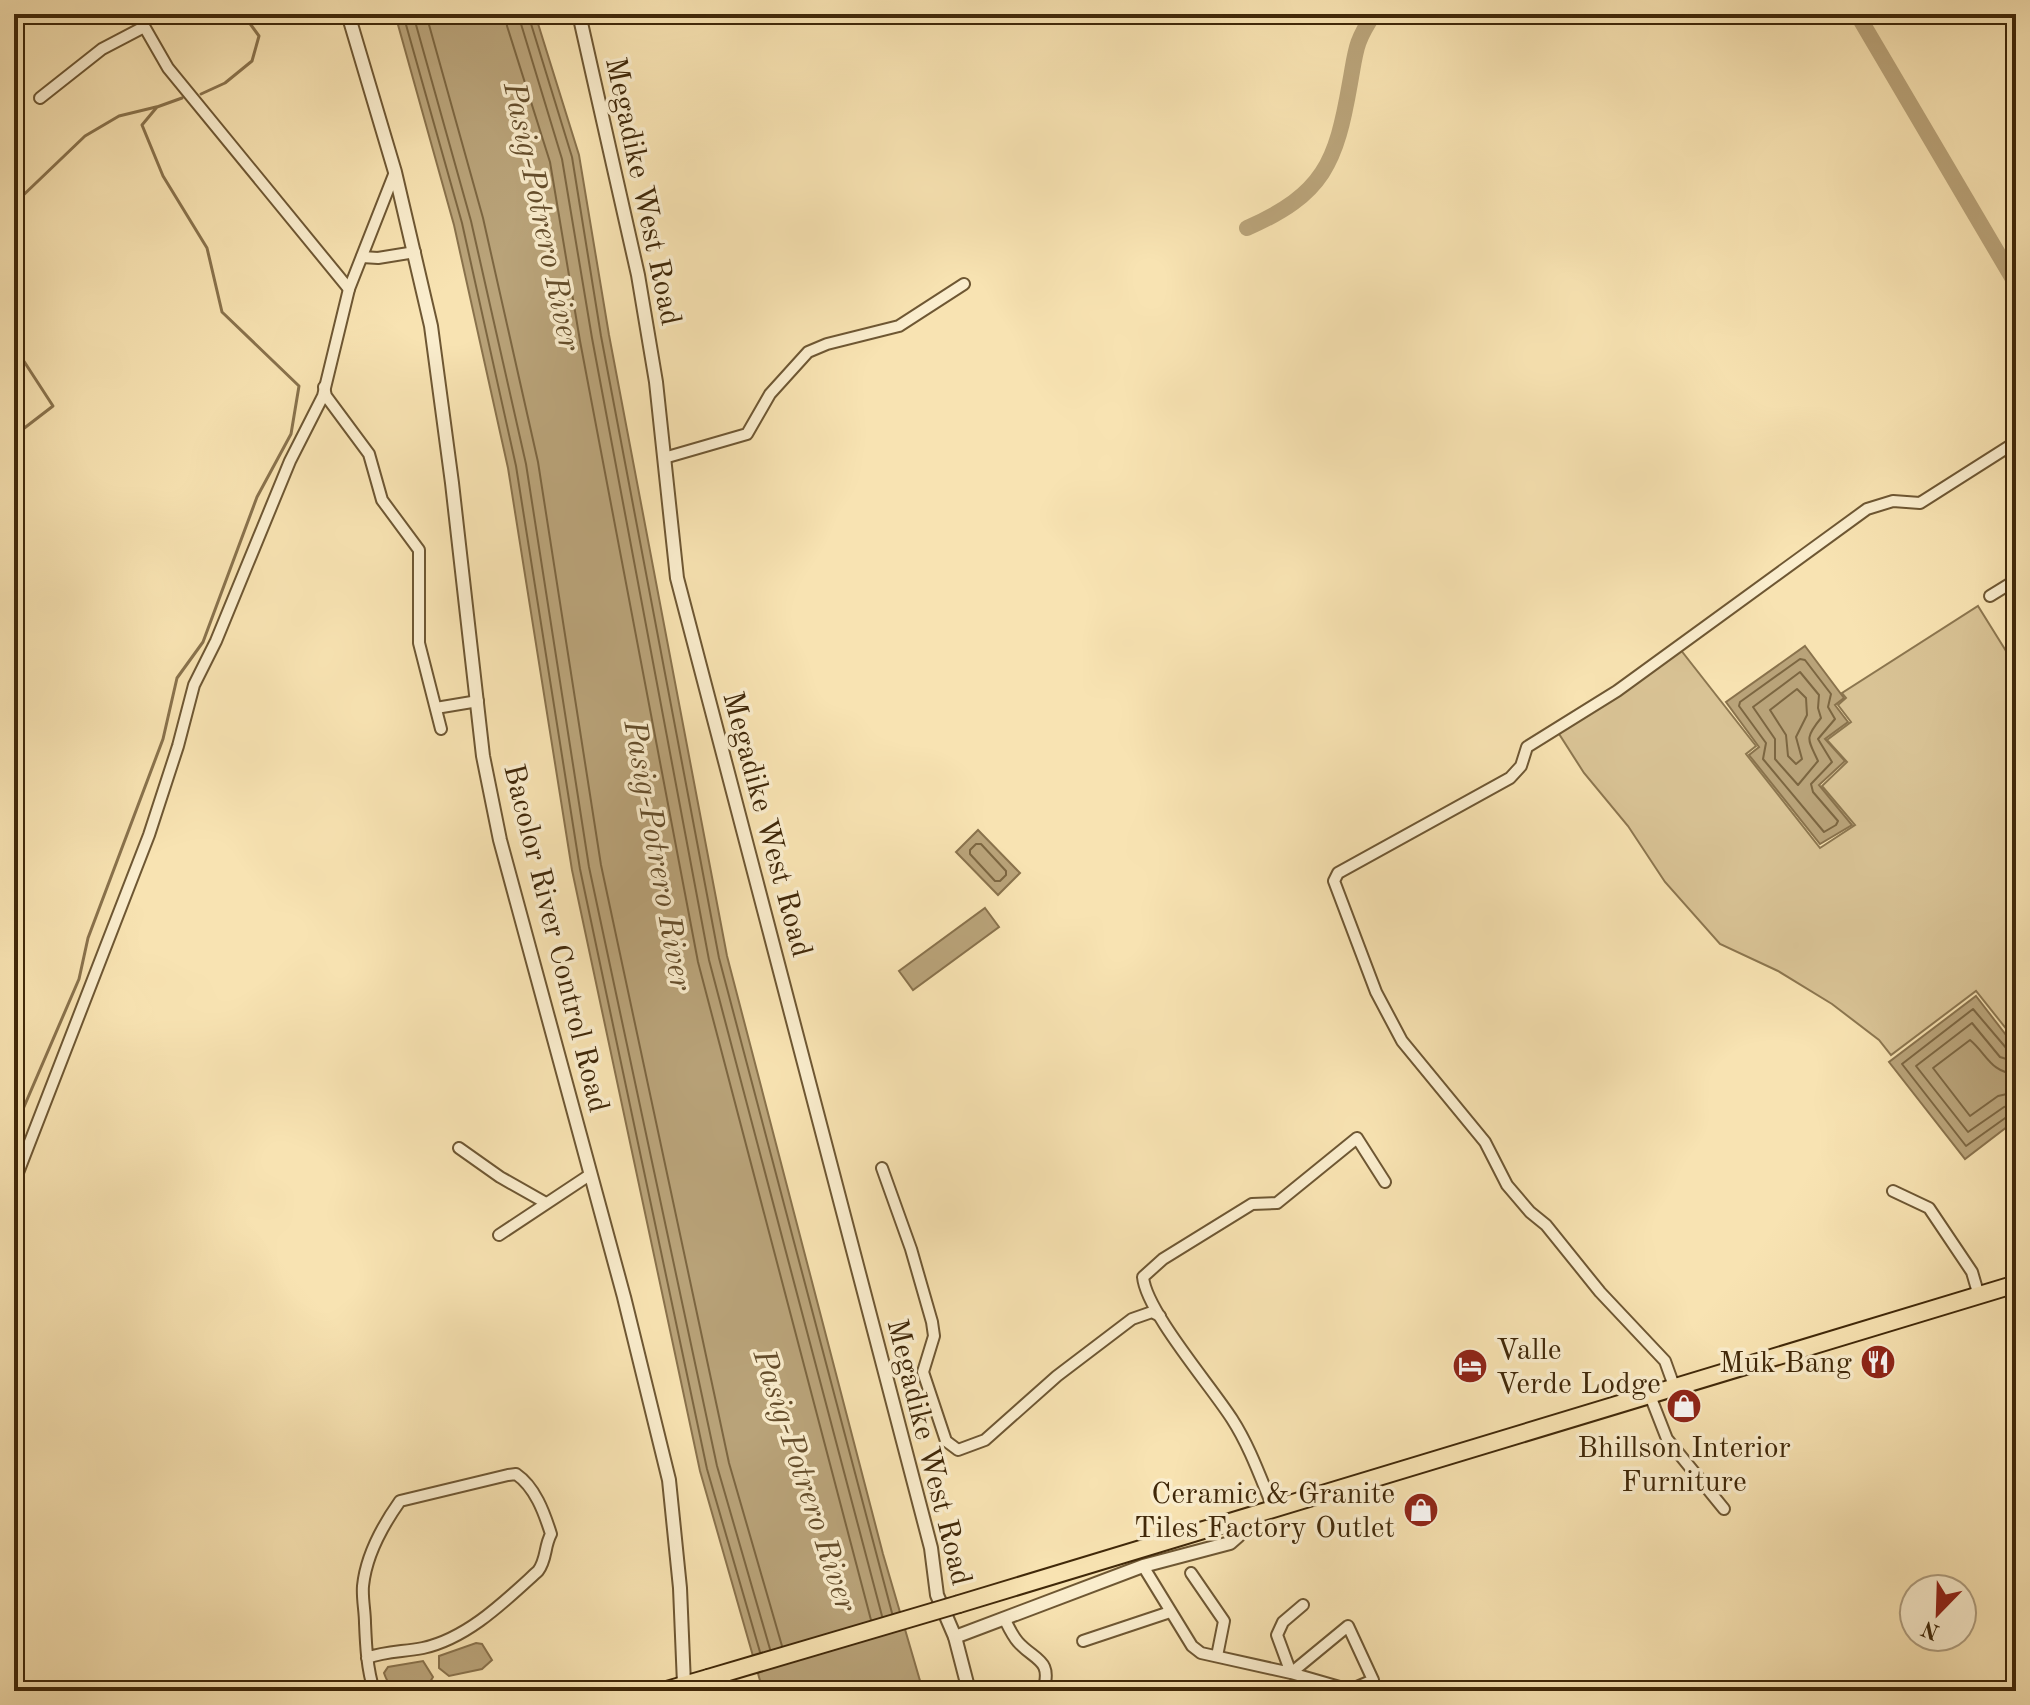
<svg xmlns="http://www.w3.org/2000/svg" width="2030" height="1705" font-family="'Old Standard TT',serif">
<rect width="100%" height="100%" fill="#f8e3b2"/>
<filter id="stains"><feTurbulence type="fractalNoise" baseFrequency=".0025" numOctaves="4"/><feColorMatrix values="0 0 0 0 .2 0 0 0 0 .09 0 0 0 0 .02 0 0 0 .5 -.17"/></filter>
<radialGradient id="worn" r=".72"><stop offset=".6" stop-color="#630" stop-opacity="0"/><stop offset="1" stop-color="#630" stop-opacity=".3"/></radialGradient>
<polygon fill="#d9c395" stroke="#8c764f" stroke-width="2" points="1978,606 2016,667 2016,1041 1976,991 1891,1055 1879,1040 1832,1004 1778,971 1720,944 1665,882 1628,826 1584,773 1554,726 1680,649 1756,746 1746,754 1820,848 1855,825 1822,786 1847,762 1827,740 1851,722 1838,705 1846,698 1842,693"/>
<g fill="#b9a379" stroke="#89724c" stroke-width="2">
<polygon points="395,14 535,14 579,155 609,335 727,956 883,1554 923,1691 763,1691 700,1471 572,870 508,468 454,225"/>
<polygon points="1805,646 1844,698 1835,705 1848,722 1825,739 1845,761 1819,785 1852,825 1820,844 1749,755 1759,747 1726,702"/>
<polygon points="978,830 1020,873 998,895 956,852"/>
<polygon points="985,908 999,927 913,990 899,971"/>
<polygon points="1976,996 2016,1048 2016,1120 1965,1159 1889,1062"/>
<polygon points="476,1643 482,1644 492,1660 482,1669 449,1676 439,1668 439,1656"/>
<path d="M423 1661 433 1677 430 1682C410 1691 393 1700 384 1673L388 1667Z"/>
</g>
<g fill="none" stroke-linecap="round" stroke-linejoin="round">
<g stroke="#7c6641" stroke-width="2">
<polyline points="403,14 462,223 516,466 580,869 707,1469 760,1652"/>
<polyline points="413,14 471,221 526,464 589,867 717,1466 770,1649"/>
<polyline points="426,14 483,218 538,462 601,865 729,1463 782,1646"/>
<polyline points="506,14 507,26 550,162 580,341 698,962 871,1620"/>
<polyline points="518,14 562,159 592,338 709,960 882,1616"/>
<polyline points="528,14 572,157 601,336 719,958 892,1613"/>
<polygon points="1800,659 1805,660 1831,694 1828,707 1835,719 1818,739 1832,762 1811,784 1813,792 1838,821 1836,825 1824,832 1763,759 1766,743 1739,706 1740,702"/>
<path d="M1800 672 1819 695 1818 708 1821 718C1804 739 1808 739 1818 761L1798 785 1775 759V739L1753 707Z"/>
<polygon points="1797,689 1806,698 1807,715 1796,737 1802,759 1796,764 1788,756 1786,735 1770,710"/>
<polygon points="976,844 981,844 1006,871 1006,875 1000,881 995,881 970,854 970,850"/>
<polyline points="2016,1052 2007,1049 1973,1009 1902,1064 1966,1146 2008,1116 2016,1115"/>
<polyline points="2016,1062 2000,1057 1972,1023 1916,1066 1968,1132 2004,1107 2016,1104"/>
<path d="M2016 1074C1991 1073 1986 1053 1970 1040L1933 1068 1970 1116 1998 1096 2016 1092"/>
</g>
<g stroke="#89724c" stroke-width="3">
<polyline points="201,94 225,83 252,61 259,36 243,14"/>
<polyline points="14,204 85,136 119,116 156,107"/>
<polyline points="14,346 53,406 14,436"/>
<polyline points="14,1130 79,979 88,938 163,739 177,678 203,642 257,497 291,434 299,386 222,312 207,248 163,176 142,125 157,107 182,98"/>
</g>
<g stroke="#b9a379" stroke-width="16">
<polyline points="1857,14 2016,284"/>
<path d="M1247 228C1324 194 1336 163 1350 83 1356 50 1355 42 1374 14"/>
</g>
<defs>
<g id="minor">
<polyline points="137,14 168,68 349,289"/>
<polyline points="40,98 102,49 144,27"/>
<polyline points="362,257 378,258 415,252"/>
<polyline points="324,387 326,396 369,454 382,500 419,550 419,643 441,729"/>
<polyline points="664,458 747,434 770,394 808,352 827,344 899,326 964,284"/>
<polyline points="1990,596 2016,580"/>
<polyline points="436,708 478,701"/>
<polyline points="459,1148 500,1177 546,1203"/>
<polyline points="882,1168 911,1249 932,1322 934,1336 923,1372 946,1441 958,1450 985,1440 1057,1376 1132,1319 1152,1312 1160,1316"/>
<polyline points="14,1183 149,835 178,746 194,685 216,641 290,461 323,396 349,289 395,172"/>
<polyline points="1893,1191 1929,1208 1972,1272 1979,1296"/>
<polyline points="499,1235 591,1174"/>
<polyline points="1674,1386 1665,1361 1600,1292 1546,1225 1530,1212 1507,1185 1485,1142 1402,1041 1376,992 1334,881 1338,873 1510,778 1521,766 1527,747 1617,691 1867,509 1893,501 1920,503 2016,442"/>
<polyline points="1649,1393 1667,1439 1724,1509"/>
<path d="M1274 1510C1261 1479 1250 1447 1232 1419 1211 1386 1146 1311 1143 1277L1163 1259 1252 1204 1277 1203 1357 1138 1385 1182"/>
<polyline points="1143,1566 1192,1646 1201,1653 1291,1673 1350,1690 1373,1680 1348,1626 1291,1673 1277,1635 1283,1622 1303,1605"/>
<polyline points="1191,1573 1224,1621 1217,1656"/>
<path d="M1004 1618C1008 1626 1012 1635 1018 1642 1035 1661 1053 1659 1043 1691"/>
<polyline points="1083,1641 1170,1612"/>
<path d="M367 1658C386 1651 403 1652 423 1648 468 1638 505 1601 538 1571 547 1559 544 1547 551 1534 544 1512 535 1487 516 1474L508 1475 400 1501C383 1525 366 1556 363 1586 362 1598 365 1611 365 1623 366 1647 367 1668 374 1691"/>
</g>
<g id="tertiary">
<polyline points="348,14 395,172 431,326 452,483 483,756 500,840 624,1297 669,1480 680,1588 684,1684"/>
<polyline points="579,14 638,275 656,382 677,578 931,1548 937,1595 955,1637 969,1691"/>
<polyline points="955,1637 1143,1566 1230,1543 1238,1536 1239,1521"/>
</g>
<g id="trunk">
<polyline points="959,1604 2016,1284"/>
<polyline points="663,1691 708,1678"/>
</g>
</defs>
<use href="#minor" stroke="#6e5733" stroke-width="14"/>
<use href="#tertiary" stroke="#6e5733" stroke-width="16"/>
<use href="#trunk" stroke="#402809" stroke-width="20"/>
<use href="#minor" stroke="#faedcd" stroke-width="10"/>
<use href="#tertiary" stroke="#faedcd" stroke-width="12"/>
<use href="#trunk" stroke="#f8e3b2" stroke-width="16"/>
<defs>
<polyline id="trunk-bridge" points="708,1678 959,1604"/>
</defs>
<use href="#trunk-bridge" stroke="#402809" stroke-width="20" stroke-linecap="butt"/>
<use href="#trunk-bridge" stroke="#f8e3b2" stroke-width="16"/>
</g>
<defs>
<symbol id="restaurant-disc" viewBox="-11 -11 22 22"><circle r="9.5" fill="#8f2418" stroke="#faedcd"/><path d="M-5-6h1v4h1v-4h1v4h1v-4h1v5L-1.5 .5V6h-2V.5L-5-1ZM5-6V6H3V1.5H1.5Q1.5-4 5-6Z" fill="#fff"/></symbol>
<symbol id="hotel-disc" viewBox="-11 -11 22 22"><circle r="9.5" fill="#8f2418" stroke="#faedcd"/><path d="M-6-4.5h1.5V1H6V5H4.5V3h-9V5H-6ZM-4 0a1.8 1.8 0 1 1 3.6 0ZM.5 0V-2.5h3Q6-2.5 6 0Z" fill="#fff"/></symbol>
<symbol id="shop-disc" viewBox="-11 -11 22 22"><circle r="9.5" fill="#8f2418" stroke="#faedcd"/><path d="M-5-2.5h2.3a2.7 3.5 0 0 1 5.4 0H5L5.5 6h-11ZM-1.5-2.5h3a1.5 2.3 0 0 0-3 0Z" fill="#fff"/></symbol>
</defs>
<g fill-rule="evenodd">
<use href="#restaurant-disc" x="1858" y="1342" width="40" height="40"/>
<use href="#hotel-disc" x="1450" y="1346" width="40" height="40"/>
<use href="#shop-disc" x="1664" y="1386" width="40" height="40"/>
<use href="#shop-disc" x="1401" y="1490" width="40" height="40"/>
</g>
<g text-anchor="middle" stroke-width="7" stroke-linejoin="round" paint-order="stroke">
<g font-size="30" fill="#402809" stroke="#faedcd">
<text transform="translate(644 191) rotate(78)" y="10">Megadike West Road</text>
<text transform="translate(768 824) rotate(75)" y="10">Megadike West Road</text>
<text transform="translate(557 938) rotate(76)" y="10">Bacolor River Control Road</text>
<text transform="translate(930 1452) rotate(76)" y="10">Megadike West Road</text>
</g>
<g font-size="30" fill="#402809" stroke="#faedcd" text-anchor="end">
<text x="1496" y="1359" text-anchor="start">Valle<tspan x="1496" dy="34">Verde Lodge</tspan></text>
<text x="1852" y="1372">Muk Bang</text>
<text x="1684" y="1457" text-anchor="middle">Bhillson Interior<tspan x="1684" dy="34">Furniture</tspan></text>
<text x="1395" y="1503">Ceramic &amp; Granite<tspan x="1395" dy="34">Tiles Factory Outlet</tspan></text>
</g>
<g font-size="32" font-style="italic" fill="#644d2b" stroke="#faedcd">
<text transform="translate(543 216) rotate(78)" y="11">Pasig-Potrero River</text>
<text transform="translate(659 855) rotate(80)" y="11">Pasig-Potrero River</text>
<text transform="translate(806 1480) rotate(72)" y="11">Pasig-Potrero River</text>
</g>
</g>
<rect width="2030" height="1705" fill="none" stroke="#f8e3b2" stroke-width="48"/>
<rect x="16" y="16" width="1998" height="1673" fill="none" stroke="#402809" stroke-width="4"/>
<rect x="24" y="24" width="1982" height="1657" fill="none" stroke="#402809" stroke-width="2"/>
<g transform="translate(1938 1613) rotate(203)"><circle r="38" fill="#faedcd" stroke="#b09e7f" stroke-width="2"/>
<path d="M0-6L14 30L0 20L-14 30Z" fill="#8f2418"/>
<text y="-12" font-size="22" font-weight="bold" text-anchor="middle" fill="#402809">N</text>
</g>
<rect width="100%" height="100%" filter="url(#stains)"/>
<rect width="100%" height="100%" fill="url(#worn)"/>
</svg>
